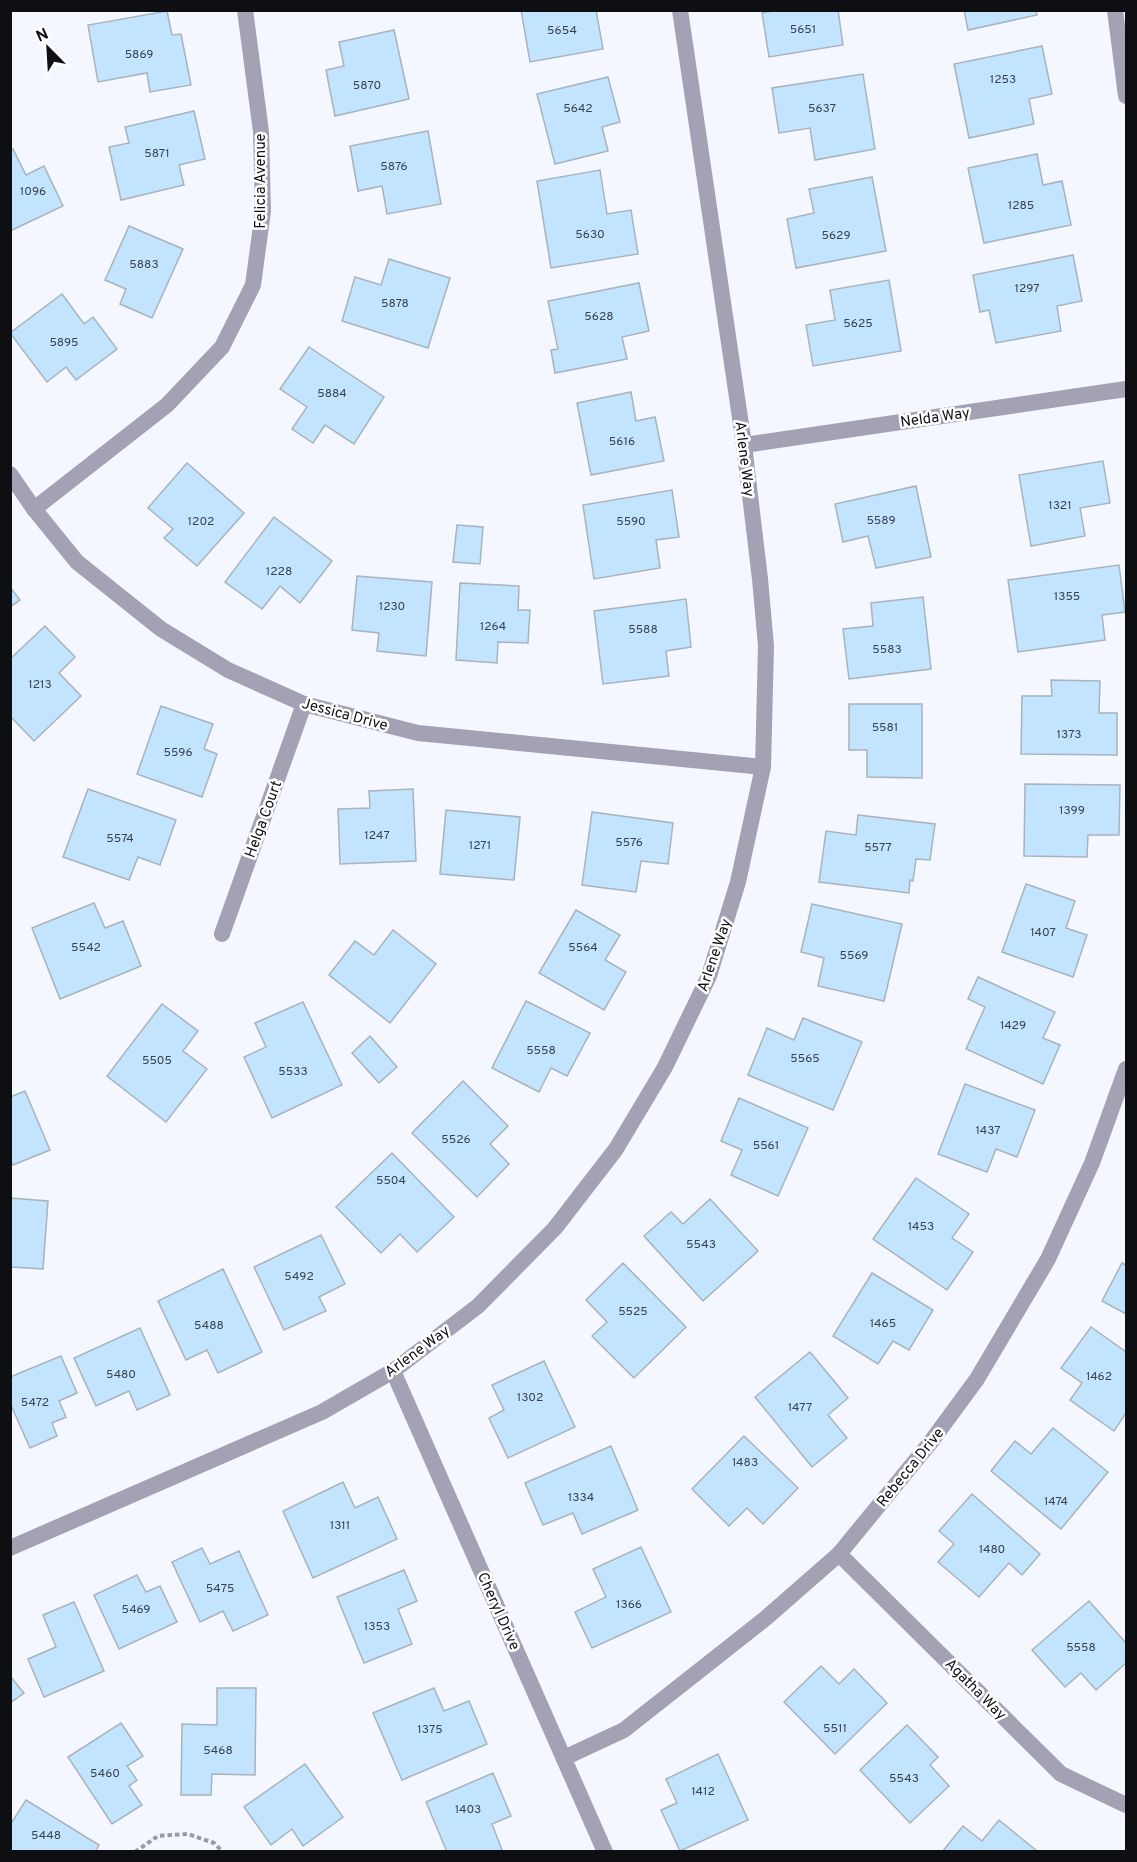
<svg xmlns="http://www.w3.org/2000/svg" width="1137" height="1862" font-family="Overpass,sans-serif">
<rect width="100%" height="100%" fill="#f4f7ff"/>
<g fill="#c2e4ff" stroke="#a8b3bb" stroke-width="1.5">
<polygon points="521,10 596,10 603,49 530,62"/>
<polygon points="778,10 838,10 843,45 769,57 762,13"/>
<polygon points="964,10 1036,10 1037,15 968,30"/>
<polygon points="167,11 172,35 181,34 191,85 150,92 147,73 98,82 88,25"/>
<polygon points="394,30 409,99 335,116 326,70 344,66 339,42"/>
<polygon points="1042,46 1052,94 1029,99 1034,124 969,138 954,64"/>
<polygon points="863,74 875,149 815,160 810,128 779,133 772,88"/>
<polygon points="608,77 620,122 602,127 608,151 555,164 537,94"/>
<polygon points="194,111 205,159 179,165 184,185 121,200 109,147 129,143 125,127"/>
<polygon points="428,131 441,204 387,214 382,186 358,191 350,146"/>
<polygon points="13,149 26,175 44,166 63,206 10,231 10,150"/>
<polygon points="1037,154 1043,185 1062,181 1071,225 984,243 968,168"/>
<polygon points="600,170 607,214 631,210 638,254 551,268 537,181"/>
<polygon points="872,177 886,251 796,268 787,219 814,213 809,189"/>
<polygon points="129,226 183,249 152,318 120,304 126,289 105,280"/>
<polygon points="1073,255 1082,301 1057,306 1061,331 996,343 989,310 980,312 973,275"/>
<polygon points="389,259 450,278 428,348 342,321 355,277 381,285"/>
<polygon points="889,280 901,351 813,366 806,325 835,320 830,290"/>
<polygon points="639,283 649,331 622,337 627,359 555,373 551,350 558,349 548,301"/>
<polygon points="62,294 84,324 93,317 117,349 76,380 66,367 47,382 10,333"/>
<polygon points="309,347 384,397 354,444 325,425 313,443 292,429 307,407 280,389"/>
<polygon points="631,392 636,421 655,417 664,461 591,475 577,403"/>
<polygon points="1103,461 1110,503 1080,508 1085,536 1031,546 1019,475"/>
<polygon points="187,463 244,513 197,566 164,538 173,529 148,508"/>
<polygon points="916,486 931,557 876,568 868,536 843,542 835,504"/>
<polygon points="672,490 679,537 656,540 660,568 594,579 583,505"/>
<polygon points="274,517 332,561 300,603 280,586 262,609 225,582"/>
<polygon points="457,525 483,527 480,564 453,562"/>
<polygon points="1119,565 1125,612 1102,615 1105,640 1018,652 1008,580"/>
<polygon points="357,576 432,582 426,656 377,651 379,633 352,630"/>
<polygon points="460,583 519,586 518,610 530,610 528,643 498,642 497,663 456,660"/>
<polygon points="10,587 20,600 10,607"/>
<polygon points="923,597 931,669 849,679 843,629 873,626 871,603"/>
<polygon points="686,599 691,647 666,651 669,676 603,684 594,611"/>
<polygon points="45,626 75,657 59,673 81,696 34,741 10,716 10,659"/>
<polygon points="1051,680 1100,681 1099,713 1117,713 1117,755 1021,754 1022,696 1052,696"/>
<polygon points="849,704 922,704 922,778 867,777 867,750 849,750"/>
<polygon points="161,706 213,724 204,749 217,754 202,797 137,774"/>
<polygon points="1025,784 1120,785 1119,835 1088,835 1087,857 1024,856"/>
<polygon points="88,789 176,820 160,865 138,857 129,880 63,857"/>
<polygon points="413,789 416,861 340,864 338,809 370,808 369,791"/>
<polygon points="446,810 520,817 514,880 440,874"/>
<polygon points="592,812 673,823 668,864 641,861 636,892 582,885"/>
<polygon points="858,815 935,824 930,860 916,859 913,881 910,880 909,893 819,882 826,831 856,835"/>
<polygon points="1026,884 1075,901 1066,928 1087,935 1073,977 1002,952"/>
<polygon points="94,903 105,928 123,921 141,966 60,999 32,928"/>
<polygon points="812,904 902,924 884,1001 818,986 824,958 801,952"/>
<polygon points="576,910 620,935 605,960 626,972 604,1010 539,973"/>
<polygon points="393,930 436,964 390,1023 329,975 355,941 374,955"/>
<polygon points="978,977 1055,1012 1043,1038 1060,1045 1043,1084 966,1049 985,1007 968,999"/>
<polygon points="526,1001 590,1033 567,1076 551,1068 539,1092 492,1068"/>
<polygon points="303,1002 342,1085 272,1118 244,1057 266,1047 255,1023"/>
<polygon points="162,1004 198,1031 183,1051 207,1069 166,1122 107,1076"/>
<polygon points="803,1018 862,1042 833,1110 748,1075 767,1028 794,1040"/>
<polygon points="370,1036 397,1067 379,1083 352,1053"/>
<polygon points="463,1081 508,1126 490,1144 509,1164 477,1197 412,1133"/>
<polygon points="965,1084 1035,1110 1017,1157 996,1149 987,1172 938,1154"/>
<polygon points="25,1091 50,1150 13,1165 10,1159 10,1097"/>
<polygon points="739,1098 808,1128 778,1196 731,1175 742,1150 721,1141"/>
<polygon points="392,1153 454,1217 417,1252 400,1234 381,1253 336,1207"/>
<polygon points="916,1178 969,1214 952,1238 973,1252 947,1290 873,1239"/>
<polygon points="10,1198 48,1201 43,1269 10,1267"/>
<polygon points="710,1199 758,1251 703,1301 644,1236 671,1212 683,1224"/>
<polygon points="321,1235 345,1284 319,1297 326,1311 284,1330 254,1267"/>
<polygon points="623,1263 686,1327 634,1378 592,1336 607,1322 586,1300"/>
<polygon points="1122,1263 1126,1265 1126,1314 1102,1301"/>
<polygon points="223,1269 262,1352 218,1373 207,1350 186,1360 158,1301"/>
<polygon points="872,1273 933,1310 909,1350 893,1341 878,1364 833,1336"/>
<polygon points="1091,1327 1126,1352 1126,1413 1114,1431 1070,1400 1082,1383 1061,1368"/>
<polygon points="140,1328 170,1395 137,1410 129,1391 96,1406 74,1358"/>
<polygon points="810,1352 848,1398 828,1415 847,1438 812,1467 755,1397"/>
<polygon points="61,1356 77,1393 59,1401 66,1417 52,1423 57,1436 30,1448 10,1403 10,1377"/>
<polygon points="544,1361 575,1427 508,1458 489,1418 504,1410 492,1385"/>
<polygon points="1053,1428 1108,1472 1061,1529 991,1471 1015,1441 1031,1454"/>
<polygon points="744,1436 798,1488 763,1524 747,1508 729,1526 692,1489"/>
<polygon points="611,1446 638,1510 582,1534 573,1513 543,1525 525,1483"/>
<polygon points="343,1482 355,1508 378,1497 397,1539 313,1578 283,1511"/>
<polygon points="972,1494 1040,1554 1022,1575 1009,1563 979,1597 938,1562 954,1544 939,1531"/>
<polygon points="641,1547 671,1612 592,1648 575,1612 606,1597 593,1569"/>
<polygon points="202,1548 210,1564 239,1551 268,1615 233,1631 223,1611 200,1622 172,1562"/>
<polygon points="404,1570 417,1601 398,1609 412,1644 364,1663 337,1597"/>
<polygon points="137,1575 146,1592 160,1586 177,1622 119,1649 94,1595"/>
<polygon points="1089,1601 1126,1643 1126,1663 1096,1690 1081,1673 1065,1687 1032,1650"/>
<polygon points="74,1602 104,1671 44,1697 28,1659 56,1647 43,1615"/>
<polygon points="821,1666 839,1684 854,1669 887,1703 835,1754 784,1702"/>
<polygon points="10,1676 24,1693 10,1703"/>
<polygon points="217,1688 256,1688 255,1775 212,1774 211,1795 181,1795 182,1724 217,1725"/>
<polygon points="434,1688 444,1711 469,1701 487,1744 402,1780 373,1713"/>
<polygon points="121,1723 143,1756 127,1766 137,1780 129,1786 142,1805 112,1824 68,1757"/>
<polygon points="907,1725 938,1757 930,1765 949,1786 910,1823 860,1770"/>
<polygon points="718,1754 748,1820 680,1851 661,1810 677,1803 666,1779"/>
<polygon points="305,1764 343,1817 303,1846 292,1829 271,1845 244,1807"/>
<polygon points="493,1773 511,1816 492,1824 502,1850 498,1852 447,1852 426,1802"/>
<polygon points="26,1800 99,1845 95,1852 10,1852 10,1825"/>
<polygon points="999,1820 1037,1851 942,1852 963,1826 982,1841"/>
</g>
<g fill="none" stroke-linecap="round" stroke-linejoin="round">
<polyline stroke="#989ba1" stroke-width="4" stroke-dasharray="4.5 3" stroke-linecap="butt" points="135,1852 158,1836 188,1834 214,1843 223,1852"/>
<g stroke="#a4a1b4" stroke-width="16">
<polyline points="1115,10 1126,96"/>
<polyline points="744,445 1126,389"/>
<polyline points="10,474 34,509 77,562 161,629 228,670 304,704 418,733 763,767"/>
<polyline points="34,509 167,405 222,347 253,285 263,211 261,132 245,10"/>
<polyline points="222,934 304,704"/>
<polyline points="393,1371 605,1852"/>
<polyline points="10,1548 322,1412 393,1371 478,1306 555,1228 616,1149 665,1067 709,976 738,882 763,767 766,646 760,579 744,445 680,10"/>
<polyline points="839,1554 1061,1774 1126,1805"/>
<polyline points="564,1758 624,1730 766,1618 839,1554 930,1443 977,1379 1048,1259 1092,1163 1126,1069"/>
</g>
</g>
<g text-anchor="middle" stroke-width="5" stroke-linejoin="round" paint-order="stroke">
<g font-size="12" fill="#3a444e">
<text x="803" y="33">5651</text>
<text x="562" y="34">5654</text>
<text x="139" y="58">5869</text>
<text x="1003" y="83">1253</text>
<text x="367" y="89">5870</text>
<text x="578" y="112">5642</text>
<text x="822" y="112">5637</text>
<text x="157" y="157">5871</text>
<text x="394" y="170">5876</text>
<text x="33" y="195">1096</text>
<text x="1021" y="209">1285</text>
<text x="590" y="238">5630</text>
<text x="836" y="239">5629</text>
<text x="144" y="268">5883</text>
<text x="1027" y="292">1297</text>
<text x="395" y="307">5878</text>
<text x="599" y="320">5628</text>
<text x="858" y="327">5625</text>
<text x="64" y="346">5895</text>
<text x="332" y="397">5884</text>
<text x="622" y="445">5616</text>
<text x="1060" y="509">1321</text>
<text x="881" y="524">5589</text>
<text x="201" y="525">1202</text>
<text x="631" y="525">5590</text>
<text x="279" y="575">1228</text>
<text x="1067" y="600">1355</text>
<text x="392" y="610">1230</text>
<text x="493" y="630">1264</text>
<text x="643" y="633">5588</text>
<text x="887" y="653">5583</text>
<text x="40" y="688">1213</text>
<text x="885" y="731">5581</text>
<text x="1069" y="738">1373</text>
<text x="178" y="756">5596</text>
<text x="1072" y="814">1399</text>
<text x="377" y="839">1247</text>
<text x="120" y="842">5574</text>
<text x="629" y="846">5576</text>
<text x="480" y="849">1271</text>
<text x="878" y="851">5577</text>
<text x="1043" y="936">1407</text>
<text x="86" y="951">5542</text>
<text x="583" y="951">5564</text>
<text x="854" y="959">5569</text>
<text x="1013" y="1029">1429</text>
<text x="541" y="1054">5558</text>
<text x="805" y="1062">5565</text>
<text x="157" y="1064">5505</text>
<text x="293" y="1075">5533</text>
<text x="988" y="1134">1437</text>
<text x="456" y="1143">5526</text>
<text x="766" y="1149">5561</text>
<text x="391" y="1184">5504</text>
<text x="921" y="1230">1453</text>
<text x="701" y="1248">5543</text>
<text x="299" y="1280">5492</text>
<text x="633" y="1315">5525</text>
<text x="883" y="1327">1465</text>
<text x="209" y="1329">5488</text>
<text x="121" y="1378">5480</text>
<text x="1099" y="1380">1462</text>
<text x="530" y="1401">1302</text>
<text x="35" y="1406">5472</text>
<text x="800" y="1411">1477</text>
<text x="745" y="1466">1483</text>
<text x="581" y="1501">1334</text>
<text x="1056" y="1505">1474</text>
<text x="340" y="1529">1311</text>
<text x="992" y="1553">1480</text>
<text x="220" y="1592">5475</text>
<text x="629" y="1608">1366</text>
<text x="136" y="1613">5469</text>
<text x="377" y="1630">1353</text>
<text x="1081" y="1651">5558</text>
<text x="835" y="1732">5511</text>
<text x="430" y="1733">1375</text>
<text x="218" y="1754">5468</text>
<text x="105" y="1777">5460</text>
<text x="904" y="1782">5543</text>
<text x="703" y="1795">1412</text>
<text x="468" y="1813">1403</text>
<text x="46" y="1839">5448</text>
</g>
<g font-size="15" fill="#0d0f13" stroke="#fff">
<text transform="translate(260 181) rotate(-90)" y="5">Felicia Avenue</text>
<text transform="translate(935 417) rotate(-8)" y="5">Nelda Way</text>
<text transform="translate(745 459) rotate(83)" y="5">Arlene Way</text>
<text transform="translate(345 714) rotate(15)" y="5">Jessica Drive</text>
<text transform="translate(263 819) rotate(-70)" y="5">Helga Court</text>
<text transform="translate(714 955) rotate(-71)" y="5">Arlene Way</text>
<text transform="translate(417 1351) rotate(-36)" y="5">Arlene Way</text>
<text transform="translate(910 1467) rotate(-51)" y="5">Rebecca Drive</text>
<text transform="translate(499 1611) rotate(66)" y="5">Cheryl Drive</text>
<text transform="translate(976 1689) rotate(45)" y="5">Agatha Way</text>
</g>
</g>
<rect width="1137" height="1862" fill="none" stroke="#0d0f13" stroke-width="24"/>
<g transform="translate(48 48) rotate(336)" stroke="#ffffff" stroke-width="4.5" paint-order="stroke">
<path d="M0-4.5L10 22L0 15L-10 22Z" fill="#0d0f13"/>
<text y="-9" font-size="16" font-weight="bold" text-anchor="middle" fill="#0d0f13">N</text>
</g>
</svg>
